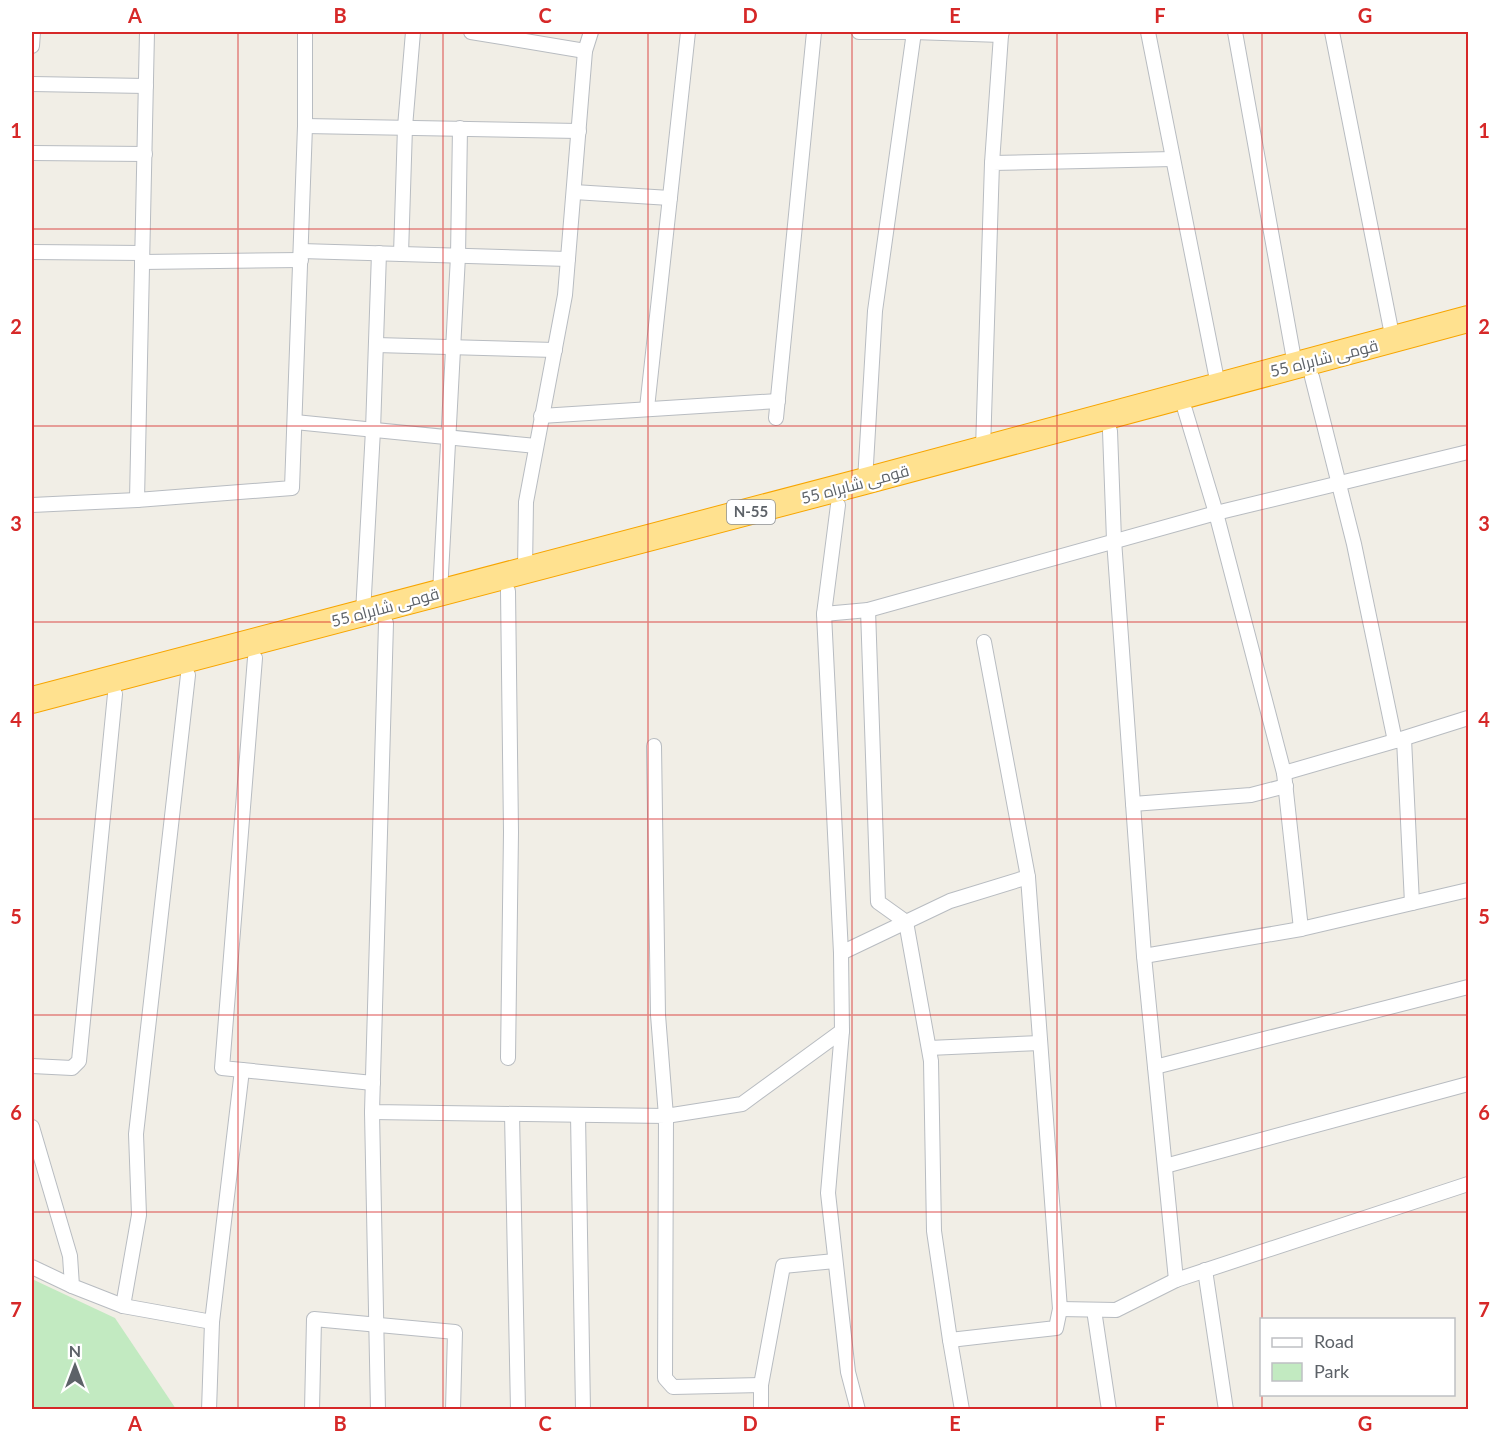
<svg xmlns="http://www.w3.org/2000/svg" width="1500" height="1441" font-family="Lato,Cairo,sans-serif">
<rect width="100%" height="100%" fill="#f1eee6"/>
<polygon fill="#c2eac1" points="32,1279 115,1318 176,1409 32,1409"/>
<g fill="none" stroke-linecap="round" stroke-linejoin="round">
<defs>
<g id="street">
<polyline points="147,32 137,500 292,488 305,126 305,32"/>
<polyline points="471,32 585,51"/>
<polyline points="859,32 914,32 875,311 865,481"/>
<polyline points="914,32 1001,35 1002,32"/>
<polyline points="1148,32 1218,385"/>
<polyline points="1235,32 1295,365"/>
<polyline points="1332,32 1393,340"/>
<polyline points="32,46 33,32"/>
<polyline points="32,84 146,86"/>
<polyline points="305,126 579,131"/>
<polyline points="32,153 145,154"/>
<polyline points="992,163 1001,35"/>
<polyline points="574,192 670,198"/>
<polyline points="301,251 568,259"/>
<polyline points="32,252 142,253"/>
<polyline points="401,254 405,127 413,32"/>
<polyline points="142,262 301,260"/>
<polyline points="376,345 555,350"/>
<polyline points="1312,377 1354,544 1395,741 1468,718"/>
<polyline points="647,408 688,32"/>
<polyline points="1185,410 1216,513 1468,452"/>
<polyline points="541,416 778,401"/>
<polyline points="776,418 814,32"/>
<polyline points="295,422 536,446"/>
<polyline points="1110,431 1114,540 1144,956 1301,929 1468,890"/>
<polyline points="983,449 992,163 1173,159"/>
<polyline points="32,505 137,500"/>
<polyline points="838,505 824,614 868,610 1216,513 1284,773 1395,741"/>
<polyline points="525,570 526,502 565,295 585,51 591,32"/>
<polyline points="440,593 458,256 460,128"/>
<polyline points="868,610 878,902 906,922 931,1061 934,1231 950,1340 1056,1328 1060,1309 1028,877"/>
<polyline points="363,613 373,430 379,253"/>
<polyline points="824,614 841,953 950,901 1028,877 984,642"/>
<polyline points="386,623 372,1112 666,1116 665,1378 673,1387 761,1385"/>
<polyline points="255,658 222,1068 373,1083"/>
<polyline points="188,675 136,1134 139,1215 123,1306 212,1322 242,1070"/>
<polyline points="1404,739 1412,903"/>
<polyline points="654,746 658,1015 666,1116 742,1104 842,1031 841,953"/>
<polyline points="1284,773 1301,929"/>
<polyline points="1133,804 1251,795 1286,786"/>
<polyline points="1144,956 1176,1280 1468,1184"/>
<polyline points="842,1031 828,1193 848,1372 858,1410"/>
<polyline points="929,1048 1040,1043"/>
<polyline points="508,1058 511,832 508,591"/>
<polyline points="32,1066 72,1068 79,1061 115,694"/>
<polyline points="1155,1067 1468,987"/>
<polyline points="372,1112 378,1410"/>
<polyline points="512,1114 518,1410"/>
<polyline points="578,1115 583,1410"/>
<polyline points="32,1127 70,1256 72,1286 123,1306"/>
<polyline points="1165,1166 1468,1084"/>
<polyline points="32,1267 72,1286"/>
<polyline points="1205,1270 1226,1410"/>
<polyline points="1060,1309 1116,1310 1176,1280"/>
<polyline points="1094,1310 1109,1410"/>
<polyline points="950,1340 962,1410"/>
<polyline points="209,1410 212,1322"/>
<polyline points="312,1410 314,1319 455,1332 453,1410"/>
<polyline points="761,1410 761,1385 783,1266 835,1261"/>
</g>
<polyline id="highway" points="32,700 865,481 1468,319"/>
</defs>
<use href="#street" stroke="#b8bcc1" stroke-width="16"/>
<use href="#highway" stroke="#f7a500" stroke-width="28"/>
<use href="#street" stroke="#fff" stroke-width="14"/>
<use href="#highway" stroke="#ffe18f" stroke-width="26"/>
</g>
<path fill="none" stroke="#d62828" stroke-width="1.5" stroke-opacity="0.55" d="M238 32V1410M443 32V1410M648 32V1410M852 32V1410M1057 32V1410M1262 32V1320M32 229H1468M32 426H1468M32 622H1468M32 819H1468M32 1015H1468M32 1212H1468M1262 1394V1410"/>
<g text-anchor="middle" stroke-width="4.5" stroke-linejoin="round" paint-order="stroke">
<rect fill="#fff" stroke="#8e9195" stroke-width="1.5" x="727" y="500" width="48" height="24" rx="4.5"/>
<g font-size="15" font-weight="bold" fill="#5d6268">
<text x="751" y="517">N-55</text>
</g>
<g font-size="16" fill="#5d6268" stroke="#fff">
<text transform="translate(1324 358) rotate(-14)" y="6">قومی شاہراہ 55</text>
<text transform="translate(855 484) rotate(-15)" y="6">قومی شاہراہ 55</text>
<text transform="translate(385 607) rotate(-15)" y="6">قومی شاہراہ 55</text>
</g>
</g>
<rect width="1500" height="1441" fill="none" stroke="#ffffff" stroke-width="66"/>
<rect x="1260" y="1318" width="195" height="78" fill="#ffffff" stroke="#bec0c3" stroke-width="1.5"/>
<rect x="1272" y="1338" width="30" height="9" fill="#ffffff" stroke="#bec0c3" stroke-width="1.5"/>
<text x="1314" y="1348" font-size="18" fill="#5d6268">Road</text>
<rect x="1272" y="1363" width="30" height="18" fill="#c2eac1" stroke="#bec0c3" stroke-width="1.5"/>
<text x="1314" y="1378" font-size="18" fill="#5d6268">Park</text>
<g transform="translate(75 1366)" stroke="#ffffff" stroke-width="4.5" paint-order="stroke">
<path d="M0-4.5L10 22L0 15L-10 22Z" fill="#5d6268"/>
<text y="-9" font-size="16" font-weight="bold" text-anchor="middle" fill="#5d6268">N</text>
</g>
<rect x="33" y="33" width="1434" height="1375" fill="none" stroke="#d62828" stroke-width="2"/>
<g font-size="20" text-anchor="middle" font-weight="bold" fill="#d62828">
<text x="135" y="23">A</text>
<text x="340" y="23">B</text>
<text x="545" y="23">C</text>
<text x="750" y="23">D</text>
<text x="955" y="23">E</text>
<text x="1160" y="23">F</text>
<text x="1365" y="23">G</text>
<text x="16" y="138">1</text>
<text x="1484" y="138">1</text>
<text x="16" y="334">2</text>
<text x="1484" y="334">2</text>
<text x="16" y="531">3</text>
<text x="1484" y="531">3</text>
<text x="16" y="727">4</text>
<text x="1484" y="727">4</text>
<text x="16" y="924">5</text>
<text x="1484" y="924">5</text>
<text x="16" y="1120">6</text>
<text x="1484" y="1120">6</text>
<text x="16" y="1317">7</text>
<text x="1484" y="1317">7</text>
<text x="135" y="1431">A</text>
<text x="340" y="1431">B</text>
<text x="545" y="1431">C</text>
<text x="750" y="1431">D</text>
<text x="955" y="1431">E</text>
<text x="1160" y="1431">F</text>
<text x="1365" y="1431">G</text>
</g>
</svg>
